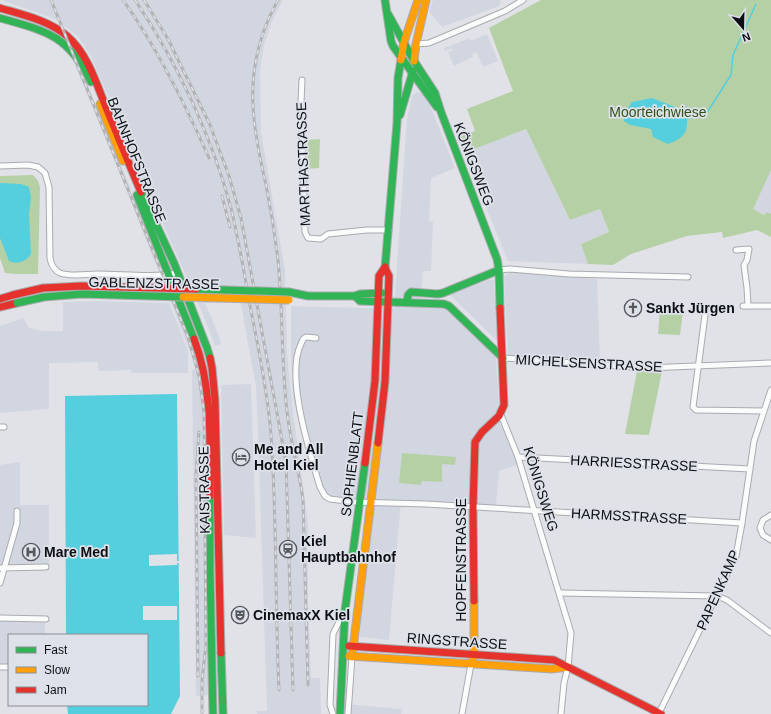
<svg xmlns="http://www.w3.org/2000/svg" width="771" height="714" font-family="Helvetica,sans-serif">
<rect width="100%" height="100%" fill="#e0e2e7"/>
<g fill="#d2d6e1">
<polygon points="1,0 283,0 272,21 264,45 260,71 261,132 285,271 287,354 293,412 308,523 308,601 311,678 320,678 321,714 257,714 257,711 267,711 258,431 256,386 248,344 241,303 205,303 219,336 221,344 215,346 203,314 148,190 120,123 91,56 78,37 57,20 50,17"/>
<polygon points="433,0 501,0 499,6 442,27 429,12"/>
<polygon points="487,34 498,61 483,67 476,51 476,52 472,54 473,57 454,66 448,52 452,50 452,48 445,51 444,48 470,38 471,41"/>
<polygon points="69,51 78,63 82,72 131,189 128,193"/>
<polygon points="417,92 423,94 431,108 455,168 431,178 429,221 433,222 431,271 423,271 420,305 443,306 448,308 496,357 499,405 495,416 508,436 517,465 499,471 496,505 401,501 389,640 360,637 360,614 374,499 332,497 325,492 308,458 293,398 291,352 291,306 394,309 407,119 412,96"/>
<polygon points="526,129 570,220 600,209 609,232 581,244 588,264 508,261 464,153"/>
<polygon points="771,170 771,214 767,212 765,215 752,209"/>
<polygon points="133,198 135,200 160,262 156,265 130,199"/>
<polygon points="510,272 597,279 600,360 508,356 504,277"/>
<polygon points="488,280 494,280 497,341 450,295"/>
<polygon points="163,281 168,284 194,351 190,352"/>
<polygon points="95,301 169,303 188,351 188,373 132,373 131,370 98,371 98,362 49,363 49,409 0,413 0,326 23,318 29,328 43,331 63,331 63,302"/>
<polygon points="192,370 201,370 203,382 206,408 207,481 209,695 196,696"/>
<polygon points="251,384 256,538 224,535 221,385"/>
<polygon points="20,462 20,505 49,505 49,570 0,571 0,465"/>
<polygon points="0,620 45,620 45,635 9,635 9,665 0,665"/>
<polygon points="344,704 357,705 402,709 401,714 344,714"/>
</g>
<g fill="#b6d0a6">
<polygon points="541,0 771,0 771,170 753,209 764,215 767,212 771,214 771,237 757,230 723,238 722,232 687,236 631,254 613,265 588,264 581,244 609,232 600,209 570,220 526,129 464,153 458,137 475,131 467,109 513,91 489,28"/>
<polygon points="320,139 319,168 307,169 308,140"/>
<polygon points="33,175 38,181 40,187 38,274 16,274 5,273 0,258 0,176"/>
<polygon points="660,309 683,310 680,335 658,334"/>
<polygon points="637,371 662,371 649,435 625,434"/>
<polygon points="402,453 456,457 455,465 442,464 442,482 422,481 421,485 399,483"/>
</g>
<g fill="#55cfdd">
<path d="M652 98 675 107 687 119C688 135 681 139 668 144L653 137 651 129 630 125 624 121V114L632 102Z"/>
<path d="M0 183 21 184 29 187 31 197 29 214 31 254C27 261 17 265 9 261L0 238Z"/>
<polygon points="177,394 180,696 171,714 68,714 67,705 147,705 147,635 66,635 65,396"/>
</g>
<g fill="#e0e2e7">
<polygon points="177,554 177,561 179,561 179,563 177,563 177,565 149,566 149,555"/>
<rect x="143" y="606" width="34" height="14"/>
</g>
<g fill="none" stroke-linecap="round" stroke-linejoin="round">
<polyline stroke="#55cfdd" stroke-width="1.5" points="687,119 708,111 731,75 733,55 756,4"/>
<defs>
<g id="street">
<polyline points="416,44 429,43 505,11 523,0"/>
<polyline points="302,80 301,102 305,232 308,238 321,239 328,234 367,230 389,230"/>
<path d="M0 166 28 165 38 167 45 173 49 187 50 258C51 264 54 270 60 273 71 277 86 274 97 274 124 274 151 278 178 273"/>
<polyline points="736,250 749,249 747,260 744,265 747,288 748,306"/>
<polyline points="499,270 510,269 569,274 688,277"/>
<polyline points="743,306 771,306"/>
<polyline points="705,315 693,407 696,410 763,411"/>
<path d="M316 338C313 338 309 337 306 337 303 338 302 341 301 344 285 376 310 453 320 487L325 496 330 499 354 502 426 504 742 523"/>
<polyline points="503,358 646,368 771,363"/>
<polyline points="501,415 518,457 571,633 568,667 564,683 561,714"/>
<polyline points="0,427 4,427"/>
<polyline points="518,457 750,469"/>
<polyline points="771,515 763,520 760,528 763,535 771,540"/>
<polyline points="0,568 46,567"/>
<polyline points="0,583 17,523 17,511"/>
<polyline points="560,593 717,596 727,600 771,633"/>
<polyline points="0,618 46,619"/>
<polyline points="0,667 9,667"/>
<polyline points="659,713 736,556 742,523 754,441 771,390"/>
<polyline points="333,714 330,705 333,634 344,612"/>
<polyline points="348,714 352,657"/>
<polyline points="462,714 471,664"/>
</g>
<g id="fast">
<polyline points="385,0 391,41 393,46 437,107"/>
<polyline points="388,14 414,61 435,93 441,112 497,259 499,270 500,308"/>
<path d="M0 18C47 31 69 36 91 82"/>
<polyline points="400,115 413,71"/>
<polyline points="141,192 174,263 207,348 210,358"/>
<polyline points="137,195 194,339"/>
<polyline points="385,268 397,123 398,78 401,60"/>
<polyline points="289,292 308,296 355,296 360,294 382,293"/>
<polyline points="355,296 360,301 444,304 449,306 503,358"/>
<polyline points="407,302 408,295 411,292 438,294 443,293 499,270"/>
<polyline points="210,496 210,571 213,714"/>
<polyline points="221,653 223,714"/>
<polyline points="340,714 345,610 365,463"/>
</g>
<g id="slow">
<polyline points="401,60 404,42 418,0"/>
<polyline points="414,61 416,44 426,0"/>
<polyline points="100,104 123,161"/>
<polyline points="349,656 552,669 568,667"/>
<polyline points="352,657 378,443"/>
<polyline points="471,664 474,655 474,601"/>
</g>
<g id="jam">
<path d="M0 8C23 15 48 20 67 36 88 54 97 85 107 110 118 137 129 164 141 192"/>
<polyline points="0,299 13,295"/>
<polyline points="0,307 17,303"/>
<path d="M194 339C213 388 210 444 210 496"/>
<polyline points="210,358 212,368 215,400 221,653"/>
<polyline points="378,443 385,382 389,276 385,268"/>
<polyline points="365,463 375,381 379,276 385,267"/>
<polyline points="474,601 473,508 475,442 482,432 499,416 504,405 500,308"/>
<polyline points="349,646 554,660 661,714"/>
</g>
</defs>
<use href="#street" stroke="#aaabaf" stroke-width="7"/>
<use href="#fast" stroke="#aaabaf" stroke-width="9"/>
<use href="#slow" stroke="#aaabaf" stroke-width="9"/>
<use href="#jam" stroke="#aaabaf" stroke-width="9"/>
<use href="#street" stroke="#fafbfb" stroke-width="5"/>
<use href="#fast" stroke="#30b455" stroke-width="7"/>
<use href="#slow" stroke="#ff9f0a" stroke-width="7"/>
<use href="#jam" stroke="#e5322d" stroke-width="7"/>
<defs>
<g id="rail">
<polyline points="51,0 188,337 199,376 204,412 206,645 202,680 202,714"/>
<path d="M123 0C158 49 185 104 209 158"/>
<path d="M135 0C177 63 211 135 231 208 239 242 245 277 251 311 259 350 268 395 271 435 277 520 275 605 279 690"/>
<polyline points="144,0 168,39 210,125 229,176 241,218 286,462 293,690"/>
<path d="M278 0C260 32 251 68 253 105 254 132 260 159 266 185 271 210 275 235 278 260 283 310 281 361 287 411 290 441 299 470 303 500L308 685"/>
<polyline points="222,196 230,227"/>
<polyline points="198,676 196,475 199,432"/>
</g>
</defs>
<use href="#rail" stroke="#b3b3b4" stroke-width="3"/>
<use href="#rail" stroke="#dde1ea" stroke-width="1.5" stroke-dasharray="4.5" stroke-linecap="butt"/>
<defs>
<g id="fast-bridge">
<polyline points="196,289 289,292"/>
<polyline points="17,303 44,297 82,294 183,297"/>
</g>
<polyline id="slow-bridge" points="183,297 289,300"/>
<polyline id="jam-bridge" points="13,295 43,288 81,286 196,289"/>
</defs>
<use href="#fast-bridge" stroke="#aaabaf" stroke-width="9" stroke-linecap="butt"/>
<use href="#slow-bridge" stroke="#aaabaf" stroke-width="9" stroke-linecap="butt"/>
<use href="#jam-bridge" stroke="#aaabaf" stroke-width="9" stroke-linecap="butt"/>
<use href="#fast-bridge" stroke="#30b455" stroke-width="7"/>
<use href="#slow-bridge" stroke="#ff9f0a" stroke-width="7"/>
<use href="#jam-bridge" stroke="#e5322d" stroke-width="7"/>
</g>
<defs>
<symbol id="church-ring" viewBox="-11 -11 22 22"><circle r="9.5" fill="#dde1ea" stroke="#57585c" stroke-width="1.5"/><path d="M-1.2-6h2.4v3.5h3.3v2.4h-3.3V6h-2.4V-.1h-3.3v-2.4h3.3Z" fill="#57585c"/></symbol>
<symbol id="hotel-ring" viewBox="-11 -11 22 22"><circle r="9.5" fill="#dde1ea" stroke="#57585c" stroke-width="1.5"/><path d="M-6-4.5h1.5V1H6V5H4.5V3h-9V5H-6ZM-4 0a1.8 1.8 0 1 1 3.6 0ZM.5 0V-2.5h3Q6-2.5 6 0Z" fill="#57585c"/></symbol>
<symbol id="station-ring" viewBox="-11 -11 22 22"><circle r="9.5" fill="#dde1ea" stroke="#57585c" stroke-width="1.5"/><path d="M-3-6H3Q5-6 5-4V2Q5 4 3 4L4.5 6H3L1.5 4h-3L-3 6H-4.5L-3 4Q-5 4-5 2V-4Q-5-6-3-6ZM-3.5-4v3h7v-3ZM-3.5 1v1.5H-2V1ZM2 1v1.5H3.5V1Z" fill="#57585c"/></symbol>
<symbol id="hospital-ring" viewBox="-11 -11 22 22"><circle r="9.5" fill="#dde1ea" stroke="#57585c" stroke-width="1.5"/><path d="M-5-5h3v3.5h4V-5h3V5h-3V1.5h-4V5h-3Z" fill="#57585c"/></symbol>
<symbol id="theatre-ring" viewBox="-11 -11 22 22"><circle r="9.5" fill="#dde1ea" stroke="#57585c" stroke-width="1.5"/><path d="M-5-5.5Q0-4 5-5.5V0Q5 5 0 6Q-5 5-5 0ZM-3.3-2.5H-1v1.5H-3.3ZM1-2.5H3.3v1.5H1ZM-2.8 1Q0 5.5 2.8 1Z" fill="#57585c"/></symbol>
</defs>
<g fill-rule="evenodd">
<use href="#church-ring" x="623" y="298" width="20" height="20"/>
<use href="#hotel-ring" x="231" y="447" width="20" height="20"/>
<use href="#station-ring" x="278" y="539" width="20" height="20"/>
<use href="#hospital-ring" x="21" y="542" width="20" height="20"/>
<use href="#theatre-ring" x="230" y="605" width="20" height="20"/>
</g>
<g text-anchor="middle" stroke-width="3.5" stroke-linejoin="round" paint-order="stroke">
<g font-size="14" fill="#315115" stroke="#dde1ea">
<text x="658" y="117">Moorteichwiese</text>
</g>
<g font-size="14" fill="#0d0e11" stroke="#dde1ea">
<text transform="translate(137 160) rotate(68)" y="5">BAHNHOFSTRASSE</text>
<text transform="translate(303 164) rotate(-92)" y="5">MARTHASTRASSE</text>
<text transform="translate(474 164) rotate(69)" y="5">KÖNIGSWEG</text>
<text transform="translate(154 283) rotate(1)" y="5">GABLENZSTRASSE</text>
<text transform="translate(589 363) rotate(3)" y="5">MICHELSENSTRASSE</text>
<text transform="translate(634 463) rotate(3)" y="5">HARRIESSTRASSE</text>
<text transform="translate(352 464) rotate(-83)" y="5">SOPHIENBLATT</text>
<text transform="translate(541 489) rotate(73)" y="5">KÖNIGSWEG</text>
<text transform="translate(204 490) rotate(-91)" y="5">KAISTRASSE</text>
<text transform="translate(629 516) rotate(3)" y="5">HARMSSTRASSE</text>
<text transform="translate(461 560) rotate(-90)" y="5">HOPFENSTRASSE</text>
<text transform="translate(718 590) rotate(-66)" y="5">PAPENKAMP</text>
<text transform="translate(457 641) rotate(4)" y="5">RINGSTRASSE</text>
</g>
<g font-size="14" font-weight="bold" fill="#0d0e11" stroke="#dde1ea" text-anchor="start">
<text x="646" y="313">Sankt Jürgen</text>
<text x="254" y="454">Me and All<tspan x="254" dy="16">Hotel Kiel</tspan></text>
<text x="301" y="546">Kiel<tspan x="301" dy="16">Hauptbahnhof</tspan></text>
<text x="44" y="557">Mare Med</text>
<text x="253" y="620">CinemaxX Kiel</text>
</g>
</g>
<rect x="8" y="634" width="140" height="72" fill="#dde1ea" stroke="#8a8d93"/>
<rect x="16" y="647" width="20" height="6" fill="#30b455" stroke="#8a8d93"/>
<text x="44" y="654" font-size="12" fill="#0d0e11">Fast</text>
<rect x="16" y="667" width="20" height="6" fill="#ff9f0a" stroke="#8a8d93"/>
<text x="44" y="674" font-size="12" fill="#0d0e11">Slow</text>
<rect x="16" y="687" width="20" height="6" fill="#e5322d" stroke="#8a8d93"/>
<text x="44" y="694" font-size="12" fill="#0d0e11">Jam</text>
<g transform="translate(743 28) rotate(160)" stroke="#dde1ea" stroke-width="3" paint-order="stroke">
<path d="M0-3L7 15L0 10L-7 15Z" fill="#0d0e11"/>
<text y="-6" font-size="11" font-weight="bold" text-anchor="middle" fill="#0d0e11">N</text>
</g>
</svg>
